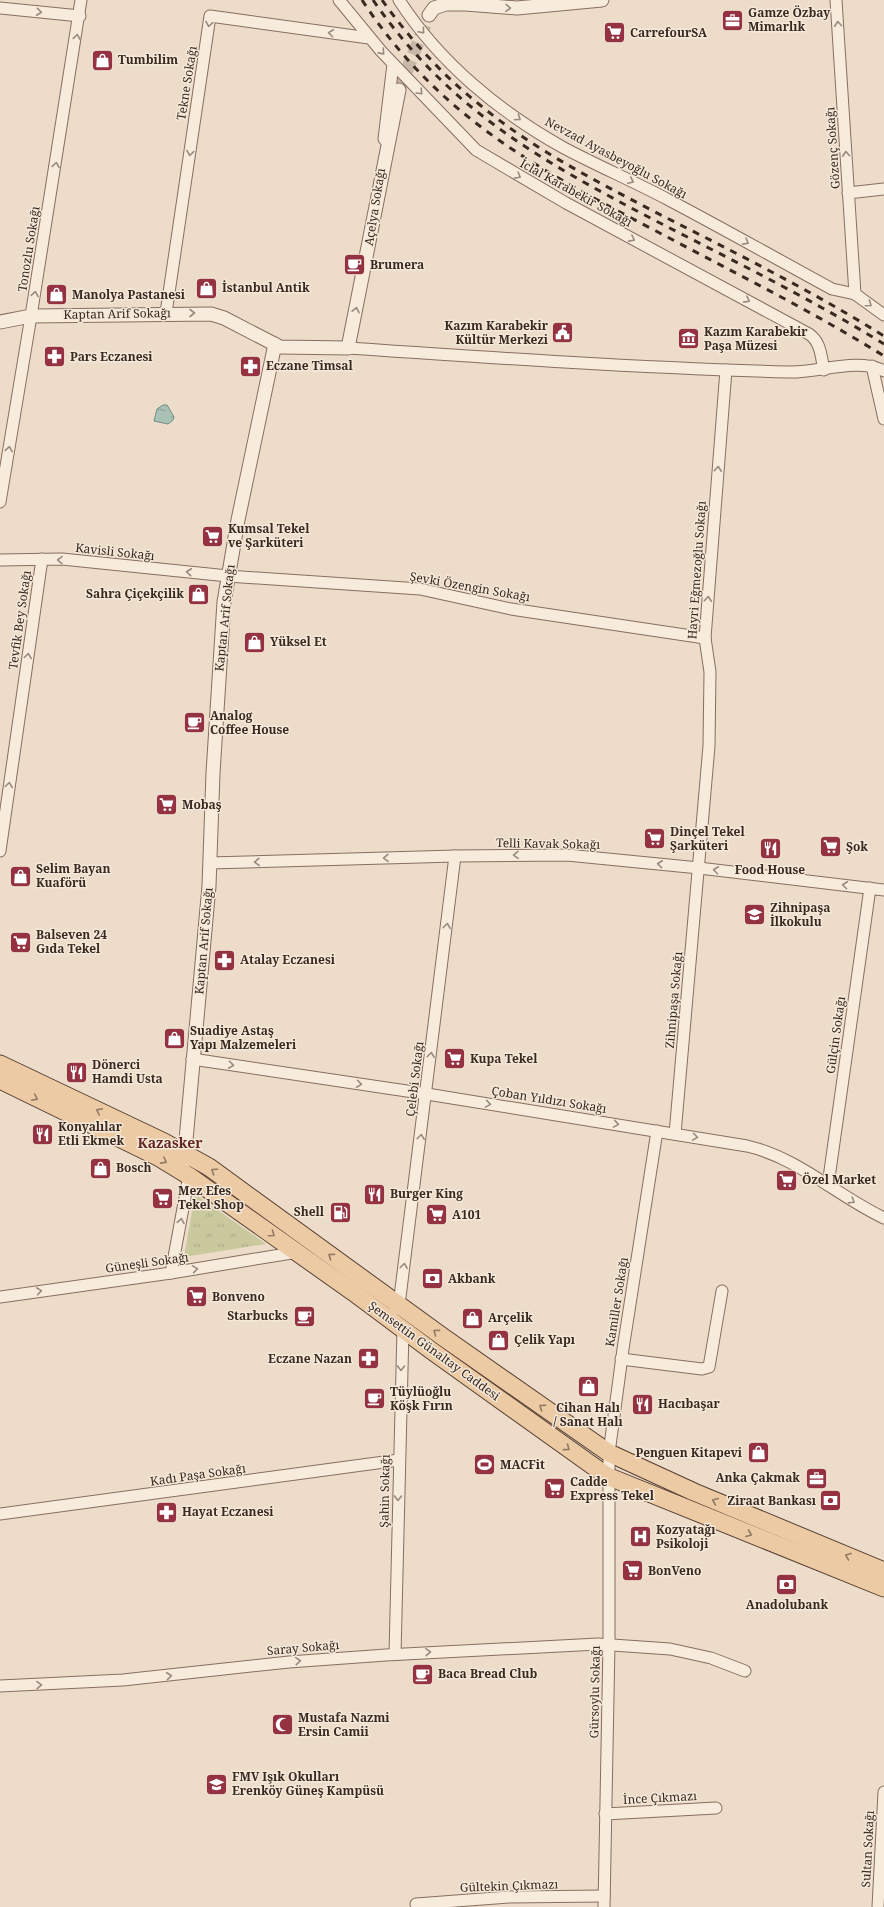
<svg xmlns="http://www.w3.org/2000/svg" width="884" height="1907" font-family="'Noto Serif',serif">
<defs>
<pattern id="grass-tufts" width="24" height="20" patternUnits="userSpaceOnUse"><rect width="24" height="20" fill="#cac99d"/><path d="M3 7l-1-3M5 7V3M7 7l1-3M15 17l-1-3M17 17v-4M19 17l1-3" fill="none" stroke="#aead87"/></pattern>
<pattern id="water-ripples" width="26" height="14" patternUnits="userSpaceOnUse"><rect width="26" height="14" fill="#aac1b6"/><path d="M2 4q2-2 4 0t4 0M15 11q2-2 4 0t4 0" fill="none" stroke="#8b9d94"/></pattern>
</defs>
<rect width="100%" height="100%" fill="#ecdcc9"/>
<polygon fill="url(#grass-tufts)" points="195,1194 266,1244 184,1257"/>
<polygon fill="url(#water-ripples)" stroke="#708f83" points="163,405 167,405 174,417 173,420 168,424 154,421 157,409"/>
<g fill="none" stroke-linecap="round" stroke-linejoin="round">
<polyline stroke="#c8b8a7" stroke-width="13" stroke-dasharray="13 6" stroke-linecap="butt" points="399,90 429,15"/>
<defs>
<g id="minor">
<path d="M339 0 381 51 476 150 566 203 809 334C821 342 821 357 824 370"/>
<path d="M399 0C439 62 499 112 564 148 598 166 633 181 667 199 722 228 777 259 832 289L855 294 884 315"/>
<polyline points="836,0 855,294"/>
<polyline points="0,8 80,16"/>
<polyline points="384,139 393,64"/>
<polyline points="848,193 884,189"/>
<polyline points="166,313 210,16 369,38"/>
<path d="M348 348C495 358 642 368 789 372 818 373 858 357 884 371"/>
<polyline points="872,366 884,419"/>
<polyline points="0,502 31,316 81,0"/>
<polyline points="0,560 62,559 228,576 420,589 511,609 705,638"/>
<polyline points="0,851 42,559"/>
<polyline points="210,863 455,856 567,855 699,868 884,890"/>
<path d="M192 1059 427 1094 747 1146C799 1158 837 1196 884 1218"/>
<polyline points="675,1134 709,746 710,672 705,638 726,370"/>
<polyline points="828,1185 870,888"/>
<polyline points="171,1273 189,1176"/>
<polyline points="0,1297 171,1273 298,1252"/>
<polyline points="396,1309 399,1305 401,1289 455,856"/>
<polyline points="621,1359 702,1369 709,1367 722,1291"/>
<polyline points="0,1514 399,1460"/>
<polyline points="395,1654 403,1329"/>
<polyline points="0,1686 123,1680 289,1662 386,1655 598,1644 670,1649 711,1658 745,1671"/>
<polyline points="605,1814 716,1808"/>
<polyline points="416,1904 509,1897 604,1896"/>
<polyline points="604,1907 609,1644 609,1453 623,1349 657,1131"/>
<polyline points="878,1907 884,1792"/>
</g>
<g id="tertiary">
<polyline points="429,15 434,8 446,4 465,4 517,8 602,0"/>
<polyline points="0,322 31,316 211,314 224,318 280,347 348,348 399,90"/>
<polyline points="184,1162 209,886 213,773 224,602 238,520 275,344"/>
</g>
<g id="primary">
<polyline points="0,1064 164,1142 209,1167 443,1337 609,1453 694,1492 884,1571"/>
<polyline points="0,1080 158,1157 189,1176 353,1292 432,1351 607,1476 884,1588"/>
</g>
</defs>
<use href="#minor" stroke="#886e5f" stroke-width="13"/>
<use href="#tertiary" stroke="#886e5f" stroke-width="15"/>
<use href="#primary" stroke="#563e32" stroke-width="19"/>
<use href="#minor" stroke="#f7ebdc" stroke-width="11"/>
<use href="#tertiary" stroke="#f7ebdc" stroke-width="13"/>
<use href="#primary" stroke="#eccba4" stroke-width="17"/>
<g stroke="#392921" stroke-width="3" stroke-dasharray="7 7" stroke-linecap="butt">
<path d="M362 0C438 116 537 169 656 231 733 272 810 310 884 356"/>
<path d="M373 0C449 110 543 162 658 222 734 261 811 299 884 344"/>
<path d="M382 0C410 39 442 75 480 105 533 149 594 180 655 212 732 251 810 290 884 336"/>
</g>
</g>
<defs><path id="oneway-chevron" d="M-2-3.5L2.5 0L-2 3.5" fill="none" stroke-width="1.6" stroke-linecap="round" stroke-linejoin="round"/></defs>
<g stroke="#988a7e">
<use href="#oneway-chevron" transform="translate(508 8) rotate(2)"/>
<use href="#oneway-chevron" transform="translate(39 12) rotate(6)"/>
<use href="#oneway-chevron" transform="translate(209 24) rotate(99)"/>
<use href="#oneway-chevron" transform="translate(838 24) rotate(-94)"/>
<use href="#oneway-chevron" transform="translate(422 31) rotate(49)"/>
<use href="#oneway-chevron" transform="translate(331 33) rotate(-172)"/>
<use href="#oneway-chevron" transform="translate(77 37) rotate(-81)"/>
<use href="#oneway-chevron" transform="translate(382 52) rotate(48)"/>
<use href="#oneway-chevron" transform="translate(420 92) rotate(46)"/>
<use href="#oneway-chevron" transform="translate(518 118) rotate(34)"/>
<use href="#oneway-chevron" transform="translate(190 153) rotate(99)"/>
<use href="#oneway-chevron" transform="translate(846 154) rotate(-94)"/>
<use href="#oneway-chevron" transform="translate(56 165) rotate(-81)"/>
<use href="#oneway-chevron" transform="translate(518 176) rotate(31)"/>
<use href="#oneway-chevron" transform="translate(631 181) rotate(25)"/>
<use href="#oneway-chevron" transform="translate(632 239) rotate(28)"/>
<use href="#oneway-chevron" transform="translate(746 242) rotate(29)"/>
<use href="#oneway-chevron" transform="translate(35 294) rotate(-81)"/>
<use href="#oneway-chevron" transform="translate(747 300) rotate(28)"/>
<use href="#oneway-chevron" transform="translate(869 304) rotate(35)"/>
<use href="#oneway-chevron" transform="translate(356 310) rotate(-78)"/>
<use href="#oneway-chevron" transform="translate(192 313)"/>
<use href="#oneway-chevron" transform="translate(9 449) rotate(-80)"/>
<use href="#oneway-chevron" transform="translate(718 469) rotate(-85)"/>
<use href="#oneway-chevron" transform="translate(60 560) rotate(-178)"/>
<use href="#oneway-chevron" transform="translate(189 572) rotate(-174)"/>
<use href="#oneway-chevron" transform="translate(708 599) rotate(-85)"/>
<use href="#oneway-chevron" transform="translate(28 656) rotate(-82)"/>
<use href="#oneway-chevron" transform="translate(9 785) rotate(-82)"/>
<use href="#oneway-chevron" transform="translate(516 855) rotate(179)"/>
<use href="#oneway-chevron" transform="translate(386 858) rotate(178)"/>
<use href="#oneway-chevron" transform="translate(257 862) rotate(178)"/>
<use href="#oneway-chevron" transform="translate(660 864) rotate(-174)"/>
<use href="#oneway-chevron" transform="translate(716 870) rotate(-173)"/>
<use href="#oneway-chevron" transform="translate(845 885) rotate(-173)"/>
<use href="#oneway-chevron" transform="translate(447 926) rotate(-83)"/>
<use href="#oneway-chevron" transform="translate(431 1055) rotate(-83)"/>
<use href="#oneway-chevron" transform="translate(231 1065) rotate(8)"/>
<use href="#oneway-chevron" transform="translate(359 1084) rotate(8)"/>
<use href="#oneway-chevron" transform="translate(488 1104) rotate(9)"/>
<use href="#oneway-chevron" transform="translate(616 1124) rotate(9)"/>
<use href="#oneway-chevron" transform="translate(421 1137) rotate(-83)"/>
<use href="#oneway-chevron" transform="translate(695 1137) rotate(9)"/>
<use href="#oneway-chevron" transform="translate(852 1201) rotate(32)"/>
<use href="#oneway-chevron" transform="translate(181 1221) rotate(-79)"/>
<use href="#oneway-chevron" transform="translate(404 1266) rotate(-83)"/>
<use href="#oneway-chevron" transform="translate(195 1269) rotate(-9)"/>
<use href="#oneway-chevron" transform="translate(39 1291) rotate(-8)"/>
<use href="#oneway-chevron" transform="translate(401 1368) rotate(91)"/>
<use href="#oneway-chevron" transform="translate(398 1498) rotate(91)"/>
<use href="#oneway-chevron" transform="translate(428 1652) rotate(-3)"/>
<use href="#oneway-chevron" transform="translate(298 1661) rotate(-5)"/>
<use href="#oneway-chevron" transform="translate(169 1676) rotate(-6)"/>
<use href="#oneway-chevron" transform="translate(39 1685) rotate(-2)"/>
</g>
<g stroke="#927a62">
<use href="#oneway-chevron" transform="translate(35 1098) rotate(26)"/>
<use href="#oneway-chevron" transform="translate(99 1111) rotate(-154)"/>
<use href="#oneway-chevron" transform="translate(164 1161) rotate(29)"/>
<use href="#oneway-chevron" transform="translate(214 1171) rotate(-145)"/>
<use href="#oneway-chevron" transform="translate(272 1234) rotate(35)"/>
<use href="#oneway-chevron" transform="translate(331 1256) rotate(-144)"/>
<use href="#oneway-chevron" transform="translate(436 1332) rotate(-144)"/>
<use href="#oneway-chevron" transform="translate(542 1407) rotate(-145)"/>
<use href="#oneway-chevron" transform="translate(567 1448) rotate(36)"/>
<use href="#oneway-chevron" transform="translate(715 1501) rotate(-157)"/>
<use href="#oneway-chevron" transform="translate(749 1534) rotate(22)"/>
<use href="#oneway-chevron" transform="translate(848 1556) rotate(-158)"/>
</g>
<defs>
<symbol id="office-square" viewBox="-11 -11 22 22"><rect x="-9" y="-9" width="18" height="18" rx="4" fill="#943242" stroke="#f4e8d8"/><path d="M-6-3h4V-5.5h4V-3h4V5H-6ZM-1-4.5V-3h2v-1.5ZM-6 0V1H6V0Z" fill="#fff"/></symbol>
<symbol id="supermarket-square" viewBox="-11 -11 22 22"><rect x="-9" y="-9" width="18" height="18" rx="4" fill="#943242" stroke="#f4e8d8"/><path d="M-6-5.5h2.5l.6 2H6L4.5 2H-2.5L-4.4-4H-6ZM-1.5 3.2a1.3 1.3 0 1 0 .1 0ZM3 3.2a1.3 1.3 0 1 0 .1 0Z" fill="#fff"/></symbol>
<symbol id="shop-square" viewBox="-11 -11 22 22"><rect x="-9" y="-9" width="18" height="18" rx="4" fill="#943242" stroke="#f4e8d8"/><path d="M-5-2.5h2.3a2.7 3.5 0 0 1 5.4 0H5L5.5 6h-11ZM-1.5-2.5h3a1.5 2.3 0 0 0-3 0Z" fill="#fff"/></symbol>
<symbol id="cafe-square" viewBox="-11 -11 22 22"><rect x="-9" y="-9" width="18" height="18" rx="4" fill="#943242" stroke="#f4e8d8"/><path d="M-5.5-4.5H6V0H3Q3 3.5 0 3.5H-2.5Q-5.5 3.5-5.5 0ZM3-3.2v2h1.7v-2ZM-6 4.5H4V6H-6Z" fill="#fff"/></symbol>
<symbol id="civic-square" viewBox="-11 -11 22 22"><rect x="-9" y="-9" width="18" height="18" rx="4" fill="#943242" stroke="#f4e8d8"/><path d="M-.6-6.5H3V-4.5H.6V-3L4-1V1h2V6H-6V1h2V-1L-.6-3ZM-1.2 2.5V6h2.4V2.5Z" fill="#fff"/></symbol>
<symbol id="museum-square" viewBox="-11 -11 22 22"><rect x="-9" y="-9" width="18" height="18" rx="4" fill="#943242" stroke="#f4e8d8"/><path d="M0-6L6-3V-2H-6V-3ZM-5-1h2V3h-2ZM-1-1h2V3h-2ZM3-1h2V3H3ZM-6 4H6V6H-6Z" fill="#fff"/></symbol>
<symbol id="pharmacy-square" viewBox="-11 -11 22 22"><rect x="-9" y="-9" width="18" height="18" rx="4" fill="#943242" stroke="#f4e8d8"/><path d="M-2-6h4v4h4v4h-4v4h-4v-4h-4v-4h4Z" fill="#fff"/></symbol>
<symbol id="restaurant-square" viewBox="-11 -11 22 22"><rect x="-9" y="-9" width="18" height="18" rx="4" fill="#943242" stroke="#f4e8d8"/><path d="M-5-6h1v4h1v-4h1v4h1v-4h1v5L-1.5 .5V6h-2V.5L-5-1ZM5-6V6H3V1.5H1.5Q1.5-4 5-6Z" fill="#fff"/></symbol>
<symbol id="school-square" viewBox="-11 -11 22 22"><rect x="-9" y="-9" width="18" height="18" rx="4" fill="#943242" stroke="#f4e8d8"/><path d="M0-5L7-2L0 1L-7-2ZM-4 1L0 2.5L4 1V4Q0 6-4 4Z" fill="#fff"/></symbol>
<symbol id="fuel-square" viewBox="-11 -11 22 22"><rect x="-9" y="-9" width="18" height="18" rx="4" fill="#943242" stroke="#f4e8d8"/><path d="M-5.5-6h7V0h2V4h1.3V-2.5L3-4.5l.8-.8L6-3V5H2.5V1h-1V6h-7ZM-4.2-4.7v3.2H.2V-4.7Z" fill="#fff"/></symbol>
<symbol id="bank-square" viewBox="-11 -11 22 22"><rect x="-9" y="-9" width="18" height="18" rx="4" fill="#943242" stroke="#f4e8d8"/><path d="M-6-4H6V4H-6ZM0-2.3a2.3 2.3 0 1 0 0 4.6a2.3 2.3 0 1 0 0-4.6Z" fill="#fff"/></symbol>
<symbol id="stadium-square" viewBox="-11 -11 22 22"><rect x="-9" y="-9" width="18" height="18" rx="4" fill="#943242" stroke="#f4e8d8"/><path d="M0-5a6.5 5 0 1 0 0 10a6.5 5 0 1 0 0-10ZM-3.5-1.8h7v3.6h-7Z" fill="#fff"/></symbol>
<symbol id="hospital-square" viewBox="-11 -11 22 22"><rect x="-9" y="-9" width="18" height="18" rx="4" fill="#943242" stroke="#f4e8d8"/><path d="M-5-5h3v3.5h4V-5h3V5h-3V1.5h-4V5h-3Z" fill="#fff"/></symbol>
<symbol id="mosque-square" viewBox="-11 -11 22 22"><rect x="-9" y="-9" width="18" height="18" rx="4" fill="#943242" stroke="#f4e8d8"/><path d="M3.5-4.9A6 6 0 1 0 3.5 4.9A5 5 0 1 1 3.5-4.9Z" fill="#fff"/></symbol>
</defs>
<g fill-rule="evenodd">
<use href="#office-square" x="720" y="8" width="25" height="25"/>
<use href="#supermarket-square" x="602" y="20" width="25" height="25"/>
<use href="#shop-square" x="90" y="48" width="25" height="25"/>
<use href="#cafe-square" x="342" y="252" width="25" height="25"/>
<use href="#shop-square" x="194" y="276" width="25" height="25"/>
<use href="#shop-square" x="44" y="282" width="25" height="25"/>
<use href="#civic-square" x="550" y="320" width="25" height="25"/>
<use href="#museum-square" x="676" y="326" width="25" height="25"/>
<use href="#pharmacy-square" x="42" y="344" width="25" height="25"/>
<use href="#pharmacy-square" x="238" y="354" width="25" height="25"/>
<use href="#supermarket-square" x="200" y="524" width="25" height="25"/>
<use href="#shop-square" x="186" y="582" width="25" height="25"/>
<use href="#shop-square" x="242" y="630" width="25" height="25"/>
<use href="#cafe-square" x="182" y="710" width="25" height="25"/>
<use href="#supermarket-square" x="154" y="792" width="25" height="25"/>
<use href="#supermarket-square" x="642" y="826" width="25" height="25"/>
<use href="#supermarket-square" x="818" y="834" width="25" height="25"/>
<use href="#restaurant-square" x="758" y="836" width="25" height="25"/>
<use href="#shop-square" x="8" y="864" width="25" height="25"/>
<use href="#school-square" x="742" y="902" width="25" height="25"/>
<use href="#supermarket-square" x="8" y="930" width="25" height="25"/>
<use href="#pharmacy-square" x="212" y="948" width="25" height="25"/>
<use href="#shop-square" x="162" y="1026" width="25" height="25"/>
<use href="#supermarket-square" x="442" y="1046" width="25" height="25"/>
<use href="#restaurant-square" x="64" y="1060" width="25" height="25"/>
<use href="#restaurant-square" x="30" y="1122" width="25" height="25"/>
<use href="#shop-square" x="88" y="1156" width="25" height="25"/>
<use href="#supermarket-square" x="774" y="1168" width="25" height="25"/>
<use href="#restaurant-square" x="362" y="1182" width="25" height="25"/>
<use href="#supermarket-square" x="150" y="1186" width="25" height="25"/>
<use href="#fuel-square" x="328" y="1200" width="25" height="25"/>
<use href="#supermarket-square" x="424" y="1202" width="25" height="25"/>
<use href="#bank-square" x="420" y="1266" width="25" height="25"/>
<use href="#supermarket-square" x="184" y="1284" width="25" height="25"/>
<use href="#cafe-square" x="292" y="1304" width="25" height="25"/>
<use href="#shop-square" x="460" y="1306" width="25" height="25"/>
<use href="#shop-square" x="486" y="1328" width="25" height="25"/>
<use href="#pharmacy-square" x="356" y="1346" width="25" height="25"/>
<use href="#shop-square" x="576" y="1374" width="25" height="25"/>
<use href="#cafe-square" x="362" y="1386" width="25" height="25"/>
<use href="#restaurant-square" x="630" y="1392" width="25" height="25"/>
<use href="#shop-square" x="746" y="1440" width="25" height="25"/>
<use href="#stadium-square" x="472" y="1452" width="25" height="25"/>
<use href="#office-square" x="804" y="1466" width="25" height="25"/>
<use href="#supermarket-square" x="542" y="1476" width="25" height="25"/>
<use href="#bank-square" x="818" y="1488" width="25" height="25"/>
<use href="#pharmacy-square" x="154" y="1500" width="25" height="25"/>
<use href="#hospital-square" x="628" y="1524" width="25" height="25"/>
<use href="#supermarket-square" x="620" y="1558" width="25" height="25"/>
<use href="#bank-square" x="774" y="1572" width="25" height="25"/>
<use href="#cafe-square" x="410" y="1662" width="25" height="25"/>
<use href="#mosque-square" x="270" y="1712" width="25" height="25"/>
<use href="#school-square" x="204" y="1772" width="25" height="25"/>
</g>
<g text-anchor="middle" stroke-width="3" stroke-linejoin="round" paint-order="stroke">
<g font-size="12" font-weight="bold" fill="#392921" stroke="#f4e8d8" text-anchor="start">
<text x="748" y="17">Gamze Özbay<tspan x="748" dy="14">Mimarlık</tspan></text>
<text x="630" y="37">CarrefourSA</text>
<text x="118" y="64">Tumbilim</text>
<text x="370" y="269">Brumera</text>
<text x="222" y="292">İstanbul Antik</text>
<text x="72" y="299">Manolya Pastanesi</text>
<text x="548" y="330" text-anchor="end">Kazım Karabekir<tspan x="548" dy="14">Kültür Merkezi</tspan></text>
<text x="704" y="336">Kazım Karabekir<tspan x="704" dy="14">Paşa Müzesi</tspan></text>
<text x="70" y="361">Pars Eczanesi</text>
<text x="266" y="370">Eczane Timsal</text>
<text x="228" y="533">Kumsal Tekel<tspan x="228" dy="14">ve Şarküteri</tspan></text>
<text x="184" y="598" text-anchor="end">Sahra Çiçekçilik</text>
<text x="270" y="646">Yüksel Et</text>
<text x="210" y="720">Analog<tspan x="210" dy="14">Coffee House</tspan></text>
<text x="182" y="809">Mobaş</text>
<text x="670" y="836">Dinçel Tekel<tspan x="670" dy="14">Şarküteri</tspan></text>
<text x="846" y="851">Şok</text>
<text x="36" y="873">Selim Bayan<tspan x="36" dy="14">Kuaförü</tspan></text>
<text x="770" y="874" text-anchor="middle">Food House</text>
<text x="770" y="912">Zihnipaşa<tspan x="770" dy="14">İlkokulu</tspan></text>
<text x="36" y="939">Balseven 24<tspan x="36" dy="14">Gıda Tekel</tspan></text>
<text x="240" y="964">Atalay Eczanesi</text>
<text x="190" y="1035">Suadiye Astaş<tspan x="190" dy="14">Yapı Malzemeleri</tspan></text>
<text x="470" y="1063">Kupa Tekel</text>
<text x="92" y="1069">Dönerci<tspan x="92" dy="14">Hamdi Usta</tspan></text>
<text x="58" y="1131">Konyalılar<tspan x="58" dy="14">Etli Ekmek</tspan></text>
<text x="116" y="1172">Bosch</text>
<text x="802" y="1184">Özel Market</text>
<text x="178" y="1195">Mez Efes<tspan x="178" dy="14">Tekel Shop</tspan></text>
<text x="390" y="1198">Burger King</text>
<text x="324" y="1216" text-anchor="end">Shell</text>
<text x="452" y="1219">A101</text>
<text x="448" y="1283">Akbank</text>
<text x="212" y="1301">Bonveno</text>
<text x="288" y="1320" text-anchor="end">Starbucks</text>
<text x="488" y="1322">Arçelik</text>
<text x="514" y="1344">Çelik Yapı</text>
<text x="352" y="1363" text-anchor="end">Eczane Nazan</text>
<text x="390" y="1396">Tüylüoğlu<tspan x="390" dy="14">Köşk Fırın</tspan></text>
<text x="658" y="1408">Hacıbaşar</text>
<text x="588" y="1412" text-anchor="middle">Cihan Halı<tspan x="588" dy="14">/ Sanat Halı</tspan></text>
<text x="742" y="1457" text-anchor="end">Penguen Kitapevi</text>
<text x="500" y="1469">MACFit</text>
<text x="800" y="1482" text-anchor="end">Anka Çakmak</text>
<text x="570" y="1486">Cadde<tspan x="570" dy="14">Express Tekel</tspan></text>
<text x="816" y="1505" text-anchor="end">Ziraat Bankası</text>
<text x="182" y="1516">Hayat Eczanesi</text>
<text x="656" y="1534">Kozyatağı<tspan x="656" dy="14">Psikoloji</tspan></text>
<text x="648" y="1575">BonVeno</text>
<text x="787" y="1609" text-anchor="middle">Anadolubank</text>
<text x="438" y="1678">Baca Bread Club</text>
<text x="298" y="1722">Mustafa Nazmi<tspan x="298" dy="14">Ersin Camii</tspan></text>
<text x="232" y="1781">FMV Işık Okulları<tspan x="232" dy="14">Erenköy Güneş Kampüsü</tspan></text>
</g>
<g font-size="12" fill="#392921" stroke="#f4e8d8">
<text transform="translate(187 83) rotate(-81)" y="4">Tekne Sokağı</text>
<text transform="translate(833 148) rotate(-94)" y="4">Gözenç Sokağı</text>
<text transform="translate(616 158) rotate(28)" y="4">Nevzad Ayasbeyoğlu Sokağı</text>
<text transform="translate(576 193) rotate(29)" y="4">İclal Karabekir Sokağı</text>
<text transform="translate(375 207) rotate(-81)" y="4">Açelya Sokağı</text>
<text transform="translate(29 249) rotate(-81)" y="4">Tonozlu Sokağı</text>
<text transform="translate(117 314) rotate(-1)" y="4">Kaptan Arif Sokağı</text>
<text transform="translate(115 552) rotate(6)" y="4">Kavisli Sokağı</text>
<text transform="translate(697 570) rotate(-86)" y="4">Hayri Eğmezoğlu Sokağı</text>
<text transform="translate(470 587) rotate(10)" y="4">Şevki Özengin Sokağı</text>
<text transform="translate(225 618) rotate(-84)" y="4">Kaptan Arif Sokağı</text>
<text transform="translate(20 620) rotate(-82)" y="4">Tevfik Bey Sokağı</text>
<text transform="translate(548 844) rotate(1)" y="4">Telli Kavak Sokağı</text>
<text transform="translate(204 941) rotate(-85)" y="4">Kaptan Arif Sokağı</text>
<text transform="translate(674 1000) rotate(-85)" y="4">Zihnipaşa Sokağı</text>
<text transform="translate(836 1035) rotate(-82)" y="4">Gülçin Sokağı</text>
<text transform="translate(415 1079) rotate(-83)" y="4">Çelebi Sokağı</text>
<text transform="translate(549 1100) rotate(9)" y="4">Çoban Yıldızı Sokağı</text>
<text transform="translate(147 1263) rotate(-8)" y="4">Güneşli Sokağı</text>
<text transform="translate(617 1302) rotate(-81)" y="4">Kamiller Sokağı</text>
<text transform="translate(434 1351) rotate(36)" y="4">Şemsettin Günaltay Caddesi</text>
<text transform="translate(198 1475) rotate(-8)" y="4">Kadı Paşa Sokağı</text>
<text transform="translate(385 1491) rotate(-89)" y="4">Şahin Sokağı</text>
<text transform="translate(303 1648) rotate(-5)" y="4">Saray Sokağı</text>
<text transform="translate(595 1692) rotate(-89)" y="4">Gürsoylu Sokağı</text>
<text transform="translate(660 1798) rotate(-3)" y="4">İnce Çıkmazı</text>
<text transform="translate(868 1849) rotate(-87)" y="4">Sultan Sokağı</text>
<text transform="translate(509 1886) rotate(-2)" y="4">Gültekin Çıkmazı</text>
</g>
<g font-size="14" font-weight="bold" fill="#642723" stroke="#f4e8d8">
<text x="170" y="1148">Kazasker</text>
</g>
</g>
</svg>
